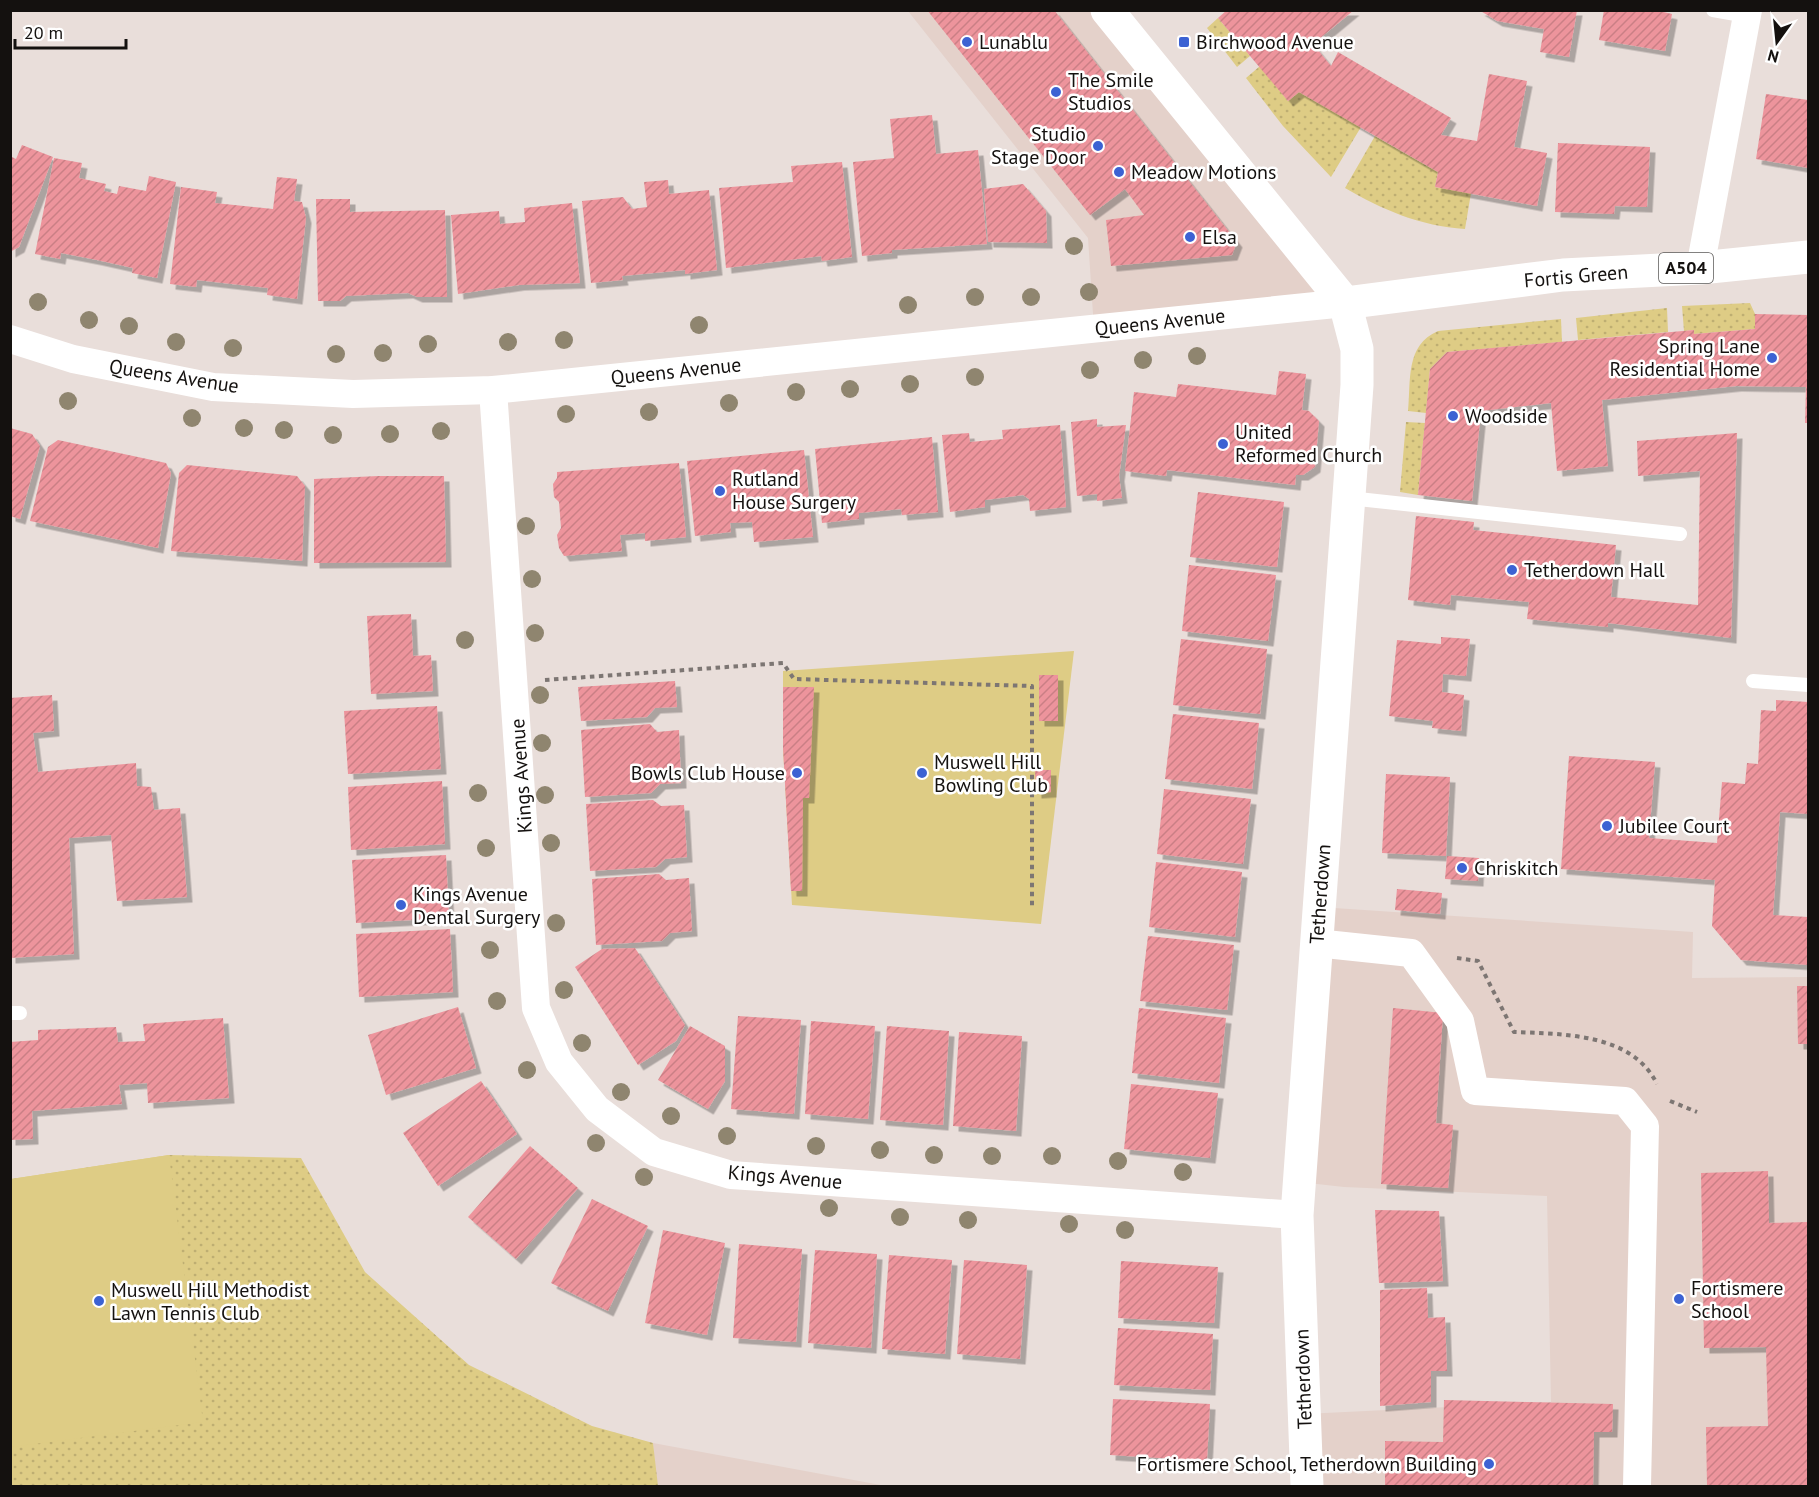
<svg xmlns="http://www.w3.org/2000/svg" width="1819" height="1497" font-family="'PT Sans',sans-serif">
<defs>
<pattern id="grass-dots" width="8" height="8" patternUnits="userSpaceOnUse" patternTransform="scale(1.5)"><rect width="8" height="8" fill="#decc85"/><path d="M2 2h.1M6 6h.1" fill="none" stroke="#beae72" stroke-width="1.8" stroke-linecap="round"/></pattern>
<pattern id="building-hatch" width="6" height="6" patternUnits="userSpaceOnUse" patternTransform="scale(1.5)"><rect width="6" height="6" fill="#ed949c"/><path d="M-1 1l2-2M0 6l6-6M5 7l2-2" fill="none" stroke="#ca7f85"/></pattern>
<filter id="shadow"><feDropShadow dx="5.5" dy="5.5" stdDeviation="0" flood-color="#0004"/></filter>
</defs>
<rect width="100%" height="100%" fill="#e9deda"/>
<g fill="#e4d1ca">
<polygon points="908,11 1107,11 1345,303 1094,329 1088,238"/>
<polygon points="1319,907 1693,932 1692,978 1808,977 1808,1486 1307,1486 1304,1414 1551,1402 1547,1196 1344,1187 1299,1182"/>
<polygon points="653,1443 886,1486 657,1486"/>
</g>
<g fill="url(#grass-dots)">
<polygon points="1218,18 1250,56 1237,67 1207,28"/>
<polygon points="1260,66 1288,101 1299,92 1361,127 1331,177 1283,126 1246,78"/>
<path d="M1375 136 1438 172 1435 187 1471 193 1465 229C1420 226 1383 210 1345 188Z"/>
<polygon points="1750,303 1755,314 1755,329 1694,334 1694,330 1684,331 1682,306"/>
<polygon points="1667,308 1668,332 1578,340 1576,318"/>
<path d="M1561 319 1562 342 1447 352 1430 369 1426 413 1408 411C1411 381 1405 345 1438 331Z"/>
<polygon points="1406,422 1425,423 1418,495 1400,492"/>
<polygon points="169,1155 301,1158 365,1272 469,1365 592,1426 653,1443 658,1486 11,1486 11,1179"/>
</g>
<g fill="#decc85">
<polygon points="1074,651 1041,924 792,905 783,748 783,671"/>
<polygon points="169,1155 203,1422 11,1447 11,1179"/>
</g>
<g fill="url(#building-hatch)" filter="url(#shadow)">
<polygon points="927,10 1054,10 1237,242 1232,255 1111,266 1106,220 1144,215 1125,189 1090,215"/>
<polygon points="1227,10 1354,10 1313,44 1331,66 1338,52 1451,118 1441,135 1477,141 1489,74 1527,81 1514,147 1547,153 1537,206 1435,187 1438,172 1299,92 1288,101 1218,18"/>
<polygon points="1479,10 1577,10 1569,57 1540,52 1544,29 1497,21"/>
<polygon points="1604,10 1655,10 1672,14 1665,51 1599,40"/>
<polygon points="1766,94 1808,100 1808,168 1756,159"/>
<polygon points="932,115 936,154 978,150 987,244 892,250 892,253 862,256 853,162 894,158 890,119"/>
<polygon points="1558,143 1650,147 1647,207 1615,206 1614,214 1555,212"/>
<polygon points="22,145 53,157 19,247 10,252 10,156 16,159"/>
<polygon points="54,158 82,163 79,178 106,184 104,191 117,194 119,186 146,191 149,176 176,182 157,278 132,273 133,268 97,260 61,253 60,259 35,254"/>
<polygon points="842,162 852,257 822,261 821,256 726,268 719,188 793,182 791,166"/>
<polygon points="277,177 297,179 294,201 302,202 306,218 297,299 267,295 268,288 197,280 196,287 170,284 181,187 217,192 215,203 273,209"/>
<polygon points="668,180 669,194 709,190 717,270 685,274 685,270 622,276 623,280 591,283 582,201 623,197 632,209 647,207 644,182"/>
<polygon points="1023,184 1046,211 1047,243 988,242 984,189"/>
<polygon points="316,199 350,199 350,212 445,210 447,297 417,297 408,293 346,296 340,301 318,301"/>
<polygon points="572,203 580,283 519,285 458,294 451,215 499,211 500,224 525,222 524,208"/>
<polygon points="1755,314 1808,315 1808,423 1805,423 1806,387 1736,386 1602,400 1608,466 1557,471 1551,403 1481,411 1472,501 1418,495 1430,369 1447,352 1694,330 1694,334 1755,329"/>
<polygon points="1279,371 1306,374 1302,410 1309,411 1319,421 1315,467 1303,475 1296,475 1295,485 1167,470 1166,476 1125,471 1134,392 1176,397 1178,384 1276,395"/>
<polygon points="1097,419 1097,427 1126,425 1119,476 1122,498 1097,501 1097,494 1077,496 1071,422"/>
<polygon points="1060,425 1066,507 1030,511 1029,499 1023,495 985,500 985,507 950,512 942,435 969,433 970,442 1003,439 1002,430"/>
<polygon points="10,428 32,434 40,446 20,519 10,516"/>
<polygon points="1737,433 1731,638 1608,623 1608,627 1527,619 1529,602 1451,595 1450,605 1408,600 1416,516 1474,522 1473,530 1616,545 1611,597 1698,605 1700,471 1638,476 1637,441"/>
<polygon points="932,437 938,512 902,515 901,509 859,513 859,519 822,523 815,449"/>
<polygon points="58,440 166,463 171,473 158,548 30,521 48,447"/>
<polygon points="804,450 813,537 754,542 752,522 730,523 731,532 695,536 687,461"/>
<polygon points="679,463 686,537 645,541 645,533 620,535 622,551 564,556 559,548 557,535 561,528 559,502 554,497 553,484 557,478 557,472"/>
<polygon points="187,465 297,476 305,486 302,561 171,551 179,473"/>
<polygon points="378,476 444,476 446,562 314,563 314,479"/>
<polygon points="1198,492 1284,502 1277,567 1190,557"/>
<polygon points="1189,565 1276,575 1268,641 1182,631"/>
<polygon points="411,614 413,656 431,655 433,691 371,694 367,616"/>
<polygon points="1441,637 1470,639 1466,676 1443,674 1442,692 1464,695 1461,731 1432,728 1433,721 1389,716 1397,640 1441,644"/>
<polygon points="1181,639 1267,649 1260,714 1173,705"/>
<rect x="1039" y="675" width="19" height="46"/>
<polygon points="675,681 677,707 655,708 647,717 581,721 578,687"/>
<polygon points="783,687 814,687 809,798 803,798 802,891 791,891 783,748"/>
<polygon points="52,695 54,731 33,733 38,772 136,763 137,786 151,787 154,810 180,808 187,897 117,901 111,835 69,838 74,954 10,958 10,698"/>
<polygon points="1776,700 1808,702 1808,814 1780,812 1773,915 1808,917 1808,965 1741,960 1712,926 1715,880 1561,869 1569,756 1655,762 1649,838 1717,843 1722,782 1745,784 1747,763 1758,764 1761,710 1776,711"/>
<polygon points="437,706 441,769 348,774 344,711"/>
<polygon points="1173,714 1259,723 1252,789 1165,779"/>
<polygon points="650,724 657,732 679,730 681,783 660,784 651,793 585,797 581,730"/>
<polygon points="1035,770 1051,770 1051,792 1036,793"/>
<polygon points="1386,774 1450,777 1446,856 1382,853"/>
<polygon points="442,781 445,844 351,850 348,787"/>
<polygon points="1164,789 1251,799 1243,864 1157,854"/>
<polygon points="653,800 661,806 684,805 687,857 665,859 656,867 590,871 586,804"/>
<polygon points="446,855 449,918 356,923 352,860"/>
<polygon points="1447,856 1479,858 1478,881 1445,879"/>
<polygon points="1156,862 1242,872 1235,937 1149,927"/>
<polygon points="659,874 666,880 689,878 692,931 670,933 662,941 596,945 592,879"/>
<polygon points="1397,889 1442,893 1440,914 1395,910"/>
<polygon points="450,929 453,992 359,997 356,934"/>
<polygon points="1148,936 1234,945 1227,1010 1140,1001"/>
<polygon points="635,948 685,1025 676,1041 638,1065 575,967 602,949"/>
<polygon points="1797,986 1808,986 1808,1044 1798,1044"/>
<polygon points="458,1007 476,1068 386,1095 368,1035"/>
<polygon points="1139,1008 1226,1018 1219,1083 1132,1073"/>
<polygon points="1393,1008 1443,1013 1436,1123 1453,1125 1448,1188 1381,1184"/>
<polygon points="738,1016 801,1020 794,1114 731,1109"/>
<polygon points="223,1018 229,1098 148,1103 147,1083 119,1085 122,1104 32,1111 33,1139 10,1140 10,1042 38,1040 38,1030 116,1027 118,1042 145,1041 143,1024"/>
<polygon points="811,1021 875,1026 868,1119 805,1114"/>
<polygon points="690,1026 725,1046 725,1081 708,1109 658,1080"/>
<polygon points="887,1026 949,1031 943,1125 880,1120"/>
<polygon points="959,1032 1022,1036 1016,1131 953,1126"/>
<polygon points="481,1081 517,1134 438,1186 403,1133"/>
<polygon points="1131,1084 1218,1093 1210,1158 1124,1149"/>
<polygon points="530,1146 578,1188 516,1259 468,1217"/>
<polygon points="1768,1171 1769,1223 1808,1222 1808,1486 1707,1486 1706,1427 1768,1426 1766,1347 1704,1348 1701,1173"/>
<polygon points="592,1199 648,1226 608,1311 551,1283"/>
<polygon points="1375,1210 1439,1211 1443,1281 1379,1283"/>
<polygon points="663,1230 725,1243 707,1335 645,1323"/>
<polygon points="739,1244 802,1249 796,1342 733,1338"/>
<polygon points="815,1250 877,1254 871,1348 808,1343"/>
<polygon points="889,1255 952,1260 945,1354 882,1349"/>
<polygon points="964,1260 1027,1265 1020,1359 957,1354"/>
<polygon points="1121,1261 1218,1267 1214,1323 1118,1318"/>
<polygon points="1427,1288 1428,1318 1445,1317 1447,1371 1431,1371 1431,1402 1380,1406 1380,1290"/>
<polygon points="1118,1328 1213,1334 1210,1390 1114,1385"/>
<polygon points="1113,1399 1210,1404 1207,1461 1110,1455"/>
<polygon points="1444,1400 1613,1404 1612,1432 1594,1432 1593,1486 1385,1486 1385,1441 1443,1442"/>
</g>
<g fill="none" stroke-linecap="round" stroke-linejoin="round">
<g stroke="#7d7673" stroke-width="4" stroke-dasharray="4.5 4.5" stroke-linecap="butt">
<polyline points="545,680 783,663 794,679 1032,686 1032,906"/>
<path d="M1457 958 1478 961 1514 1032C1563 1034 1632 1033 1657 1084"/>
<polyline points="1670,1101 1697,1112"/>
</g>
<g stroke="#fff" stroke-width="14">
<polyline points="1713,10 1747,16"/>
<polyline points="1349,498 1680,534"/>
<polyline points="1753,681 1808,685"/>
<polyline points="10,1013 20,1013"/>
</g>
<g stroke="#fff" stroke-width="28">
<polyline points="1700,268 1748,10"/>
<polyline points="10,339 73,359 213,387 353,394 493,390 1345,303"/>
<polyline points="493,390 536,1008 559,1062 597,1109 654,1152 731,1175 1297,1215"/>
<polyline points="1316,943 1411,953 1460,1021 1475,1091 1625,1101 1645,1126 1637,1486"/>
</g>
<polyline stroke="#fff" stroke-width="33" points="1307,1486 1297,1215 1357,385 1357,349 1345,303"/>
<polyline stroke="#fff" stroke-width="33" points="1107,10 1345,303 1563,275 1700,268 1808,257"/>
</g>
<g fill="#8f856f">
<circle cx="1074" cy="246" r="9"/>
<circle cx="1089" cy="292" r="9"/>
<circle cx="975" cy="297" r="9"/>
<circle cx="1031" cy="297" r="9"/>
<circle cx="38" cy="302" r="9"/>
<circle cx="908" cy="305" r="9"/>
<circle cx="89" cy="320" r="9"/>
<circle cx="699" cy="325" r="9"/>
<circle cx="129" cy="326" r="9"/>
<circle cx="564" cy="340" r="9"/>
<circle cx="176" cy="342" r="9"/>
<circle cx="508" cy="342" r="9"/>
<circle cx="428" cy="344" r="9"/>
<circle cx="233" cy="348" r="9"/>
<circle cx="383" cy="353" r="9"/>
<circle cx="336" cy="354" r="9"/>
<circle cx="1197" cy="356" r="9"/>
<circle cx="1143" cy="360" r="9"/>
<circle cx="1090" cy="370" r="9"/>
<circle cx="975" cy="377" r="9"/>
<circle cx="910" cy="384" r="9"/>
<circle cx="850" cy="389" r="9"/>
<circle cx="796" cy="392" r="9"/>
<circle cx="68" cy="401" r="9"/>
<circle cx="729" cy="403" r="9"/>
<circle cx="649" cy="412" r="9"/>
<circle cx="566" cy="414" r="9"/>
<circle cx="192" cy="418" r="9"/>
<circle cx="244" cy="428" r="9"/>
<circle cx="284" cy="430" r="9"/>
<circle cx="441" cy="431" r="9"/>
<circle cx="390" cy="434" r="9"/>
<circle cx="333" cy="435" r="9"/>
<circle cx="526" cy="526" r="9"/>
<circle cx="532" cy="579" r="9"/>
<circle cx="535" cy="633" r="9"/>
<circle cx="465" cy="640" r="9"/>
<circle cx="540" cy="695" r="9"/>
<circle cx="542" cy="743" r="9"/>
<circle cx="478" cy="793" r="9"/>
<circle cx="545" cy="795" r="9"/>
<circle cx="551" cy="843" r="9"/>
<circle cx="486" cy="848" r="9"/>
<circle cx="556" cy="923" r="9"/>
<circle cx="490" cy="950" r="9"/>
<circle cx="564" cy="990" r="9"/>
<circle cx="497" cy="1001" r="9"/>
<circle cx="582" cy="1043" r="9"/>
<circle cx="527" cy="1070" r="9"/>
<circle cx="621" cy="1092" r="9"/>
<circle cx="671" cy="1116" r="9"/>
<circle cx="727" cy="1136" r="9"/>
<circle cx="596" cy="1143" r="9"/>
<circle cx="816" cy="1146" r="9"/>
<circle cx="880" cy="1150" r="9"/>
<circle cx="934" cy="1155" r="9"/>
<circle cx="992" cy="1156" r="9"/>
<circle cx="1052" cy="1156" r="9"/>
<circle cx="1118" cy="1161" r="9"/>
<circle cx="1183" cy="1172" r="9"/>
<circle cx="644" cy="1177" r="9"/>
<circle cx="829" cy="1208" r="9"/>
<circle cx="900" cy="1217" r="9"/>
<circle cx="968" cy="1220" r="9"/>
<circle cx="1069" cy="1224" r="9"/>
<circle cx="1125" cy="1230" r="9"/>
</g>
<g fill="#3c62d3" stroke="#fff" stroke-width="2">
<circle cx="967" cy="42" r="6"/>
<rect x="1178" y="36" width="12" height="12" rx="3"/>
<circle cx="1056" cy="92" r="6"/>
<circle cx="1098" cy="146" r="6"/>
<circle cx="1119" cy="172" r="6"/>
<circle cx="1190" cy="237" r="6"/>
<circle cx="1772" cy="358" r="6"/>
<circle cx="1453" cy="416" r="6"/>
<circle cx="1223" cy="444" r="6"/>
<circle cx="720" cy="491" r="6"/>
<circle cx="1512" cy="570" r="6"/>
<circle cx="797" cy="773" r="6"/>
<circle cx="922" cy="773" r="6"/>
<circle cx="1607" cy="826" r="6"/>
<circle cx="1462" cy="868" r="6"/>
<circle cx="401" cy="905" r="6"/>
<circle cx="1679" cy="1299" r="6"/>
<circle cx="99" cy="1301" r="6"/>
<circle cx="1489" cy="1464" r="6"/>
</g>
<g text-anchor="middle" stroke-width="5" stroke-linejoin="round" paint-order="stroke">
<rect fill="#fff" stroke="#5a5857" stroke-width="1.5" x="1659" y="253" width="54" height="30" rx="4.5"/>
<g font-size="18" font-weight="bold" fill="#14110f">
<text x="1686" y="274">A504</text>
</g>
<g font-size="20" fill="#14110f" stroke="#fff" text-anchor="start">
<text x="979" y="49">Lunablu</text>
<text x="1196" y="49">Birchwood Avenue</text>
<text x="1068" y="87">The Smile<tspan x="1068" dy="23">Studios</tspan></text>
<text x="1086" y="141" text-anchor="end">Studio<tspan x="1086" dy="23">Stage Door</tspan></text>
<text x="1131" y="179">Meadow Motions</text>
<text x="1202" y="244">Elsa</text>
<text x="1760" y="353" text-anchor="end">Spring Lane<tspan x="1760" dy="23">Residential Home</tspan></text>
<text x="1465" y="423">Woodside</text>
<text x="1235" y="439">United<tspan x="1235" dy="23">Reformed Church</tspan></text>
<text x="732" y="486">Rutland<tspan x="732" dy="23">House Surgery</tspan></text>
<text x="1524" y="577">Tetherdown Hall</text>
<text x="934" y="769">Muswell Hill<tspan x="934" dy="23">Bowling Club</tspan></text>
<text x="785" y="780" text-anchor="end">Bowls Club House</text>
<text x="1619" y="833">Jubilee Court</text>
<text x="1474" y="875">Chriskitch</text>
<text x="413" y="901">Kings Avenue<tspan x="413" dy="23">Dental Surgery</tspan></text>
<text x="1691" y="1295">Fortismere<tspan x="1691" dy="23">School</tspan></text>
<text x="111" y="1297">Muswell Hill Methodist<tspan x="111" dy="23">Lawn Tennis Club</tspan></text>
<text x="1477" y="1471" text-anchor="end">Fortismere School, Tetherdown Building</text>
</g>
<g font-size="20" fill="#14110f" stroke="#fff">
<text transform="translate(1576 276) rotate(-5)" y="7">Fortis Green</text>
<text transform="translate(1160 322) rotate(-6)" y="7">Queens Avenue</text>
<text transform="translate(676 371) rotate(-6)" y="7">Queens Avenue</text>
<text transform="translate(174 376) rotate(9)" y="7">Queens Avenue</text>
<text transform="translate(521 776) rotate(-94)" y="7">Kings Avenue</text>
<text transform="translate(1320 894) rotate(-86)" y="7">Tetherdown</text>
<text transform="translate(785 1177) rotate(5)" y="7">Kings Avenue</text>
<text transform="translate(1303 1379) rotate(-92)" y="7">Tetherdown</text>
</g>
</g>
<rect width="1819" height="1497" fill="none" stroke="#14110f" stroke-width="24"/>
<g transform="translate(1777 42) rotate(195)" stroke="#ffffff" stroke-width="4.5" paint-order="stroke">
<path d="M0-4.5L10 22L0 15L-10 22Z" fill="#14110f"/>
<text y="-9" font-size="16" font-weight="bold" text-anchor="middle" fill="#14110f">N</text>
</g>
<path d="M15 39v9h111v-9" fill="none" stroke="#14110f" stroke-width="3"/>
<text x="24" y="39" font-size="18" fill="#14110f" stroke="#ffffff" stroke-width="4.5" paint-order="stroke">20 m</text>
</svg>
